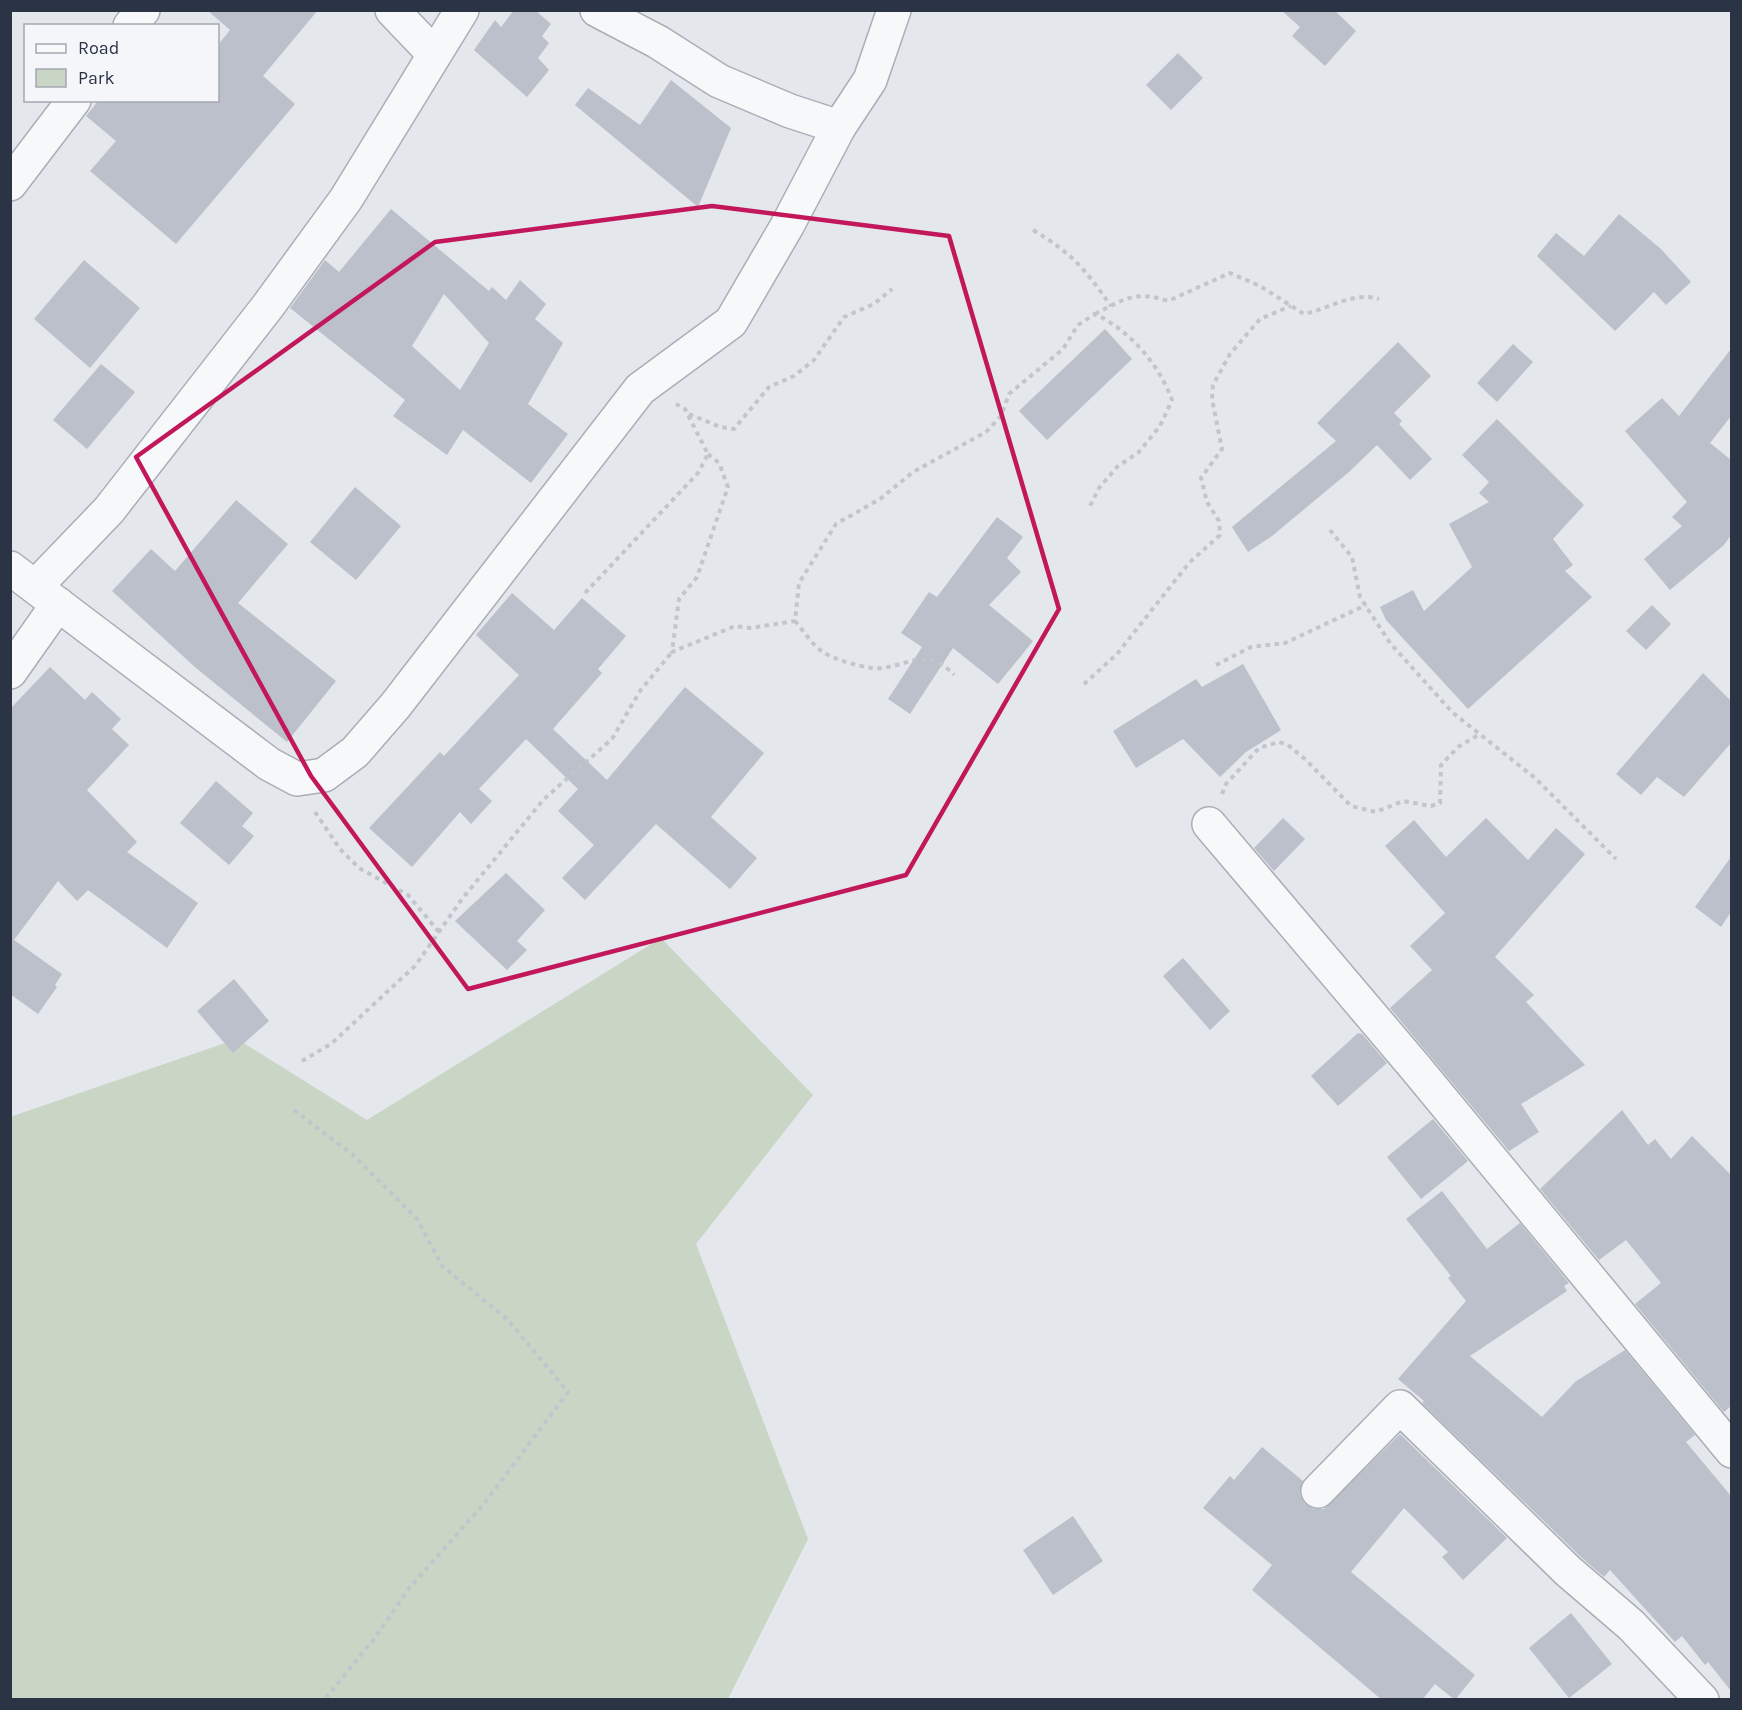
<svg xmlns="http://www.w3.org/2000/svg" width="1742" height="1710" font-family="Karla,sans-serif">
<rect width="100%" height="100%" fill="#e4e7ec"/>
<polygon fill="#c9d6c5" points="661,938 813,1095 696,1244 808,1539 728,1699 11,1699 10,1117 237,1039 367,1120"/>
<g fill="#bbc0ca" fill-rule="evenodd">
<polygon points="207,10 318,10 263,76 295,104 176,244 90,171 116,141 86,116 99,100 218,100 218,45 230,30"/>
<polygon points="514,10 535,10 551,24 542,36 549,43 538,58 549,70 527,97 474,50 495,20 501,27"/>
<polygon points="1281,10 1334,10 1356,31 1325,66 1292,36 1300,27"/>
<polygon points="1178,53 1203,78 1171,110 1146,85"/>
<polygon points="671,80 731,128 698,207 575,105 588,88 640,125"/>
<path d="M391 209 489 291 492 287 506 300 520 280 546 304 535 319 563 343 528 404 568 434 531 483 463 430 447 455 393 416 405 400 290 308 325 260 339 272ZM444 294 489 343 460 390 412 346Z"/>
<polygon points="1619,214 1661,249 1691,282 1666,305 1654,292 1615,331 1537,256 1556,233 1584,256"/>
<polygon points="84,260 140,308 90,368 34,319"/>
<polygon points="1105,329 1132,359 1047,440 1019,411"/>
<polygon points="1398,342 1431,376 1394,413 1402,421 1399,424 1432,459 1410,480 1377,445 1349,472 1272,536 1248,552 1232,527 1336,441 1317,423"/>
<polygon points="1513,344 1533,362 1497,402 1477,383"/>
<polygon points="1731,349 1731,416 1710,443 1731,460 1731,535 1724,545 1670,590 1644,559 1682,526 1672,517 1687,502 1625,431 1662,398 1679,416"/>
<polygon points="101,364 135,392 87,449 53,420"/>
<polygon points="1497,419 1584,505 1553,539 1573,565 1565,571 1592,597 1468,709 1386,620 1380,607 1413,590 1424,611 1472,567 1449,524 1489,502 1479,493 1489,482 1462,455"/>
<polygon points="355,487 401,526 356,580 310,542"/>
<polygon points="236,500 288,544 238,603 336,681 287,742 196,668 112,591 151,549 175,571"/>
<polygon points="997,517 1023,537 1007,558 1021,572 989,605 1033,641 998,684 953,648 910,714 888,699 922,647 901,633 929,592 937,597"/>
<polygon points="512,593 554,630 582,598 626,636 598,669 602,673 553,729 607,780 685,687 764,753 711,817 757,858 730,889 656,824 585,900 562,878 594,845 558,811 578,789 526,739 479,789 492,801 471,824 460,812 412,867 369,828 440,752 444,756 519,675 476,635"/>
<polygon points="1652,605 1671,624 1646,650 1626,631"/>
<polygon points="1243,664 1281,730 1246,752 1220,777 1183,739 1136,768 1113,731 1196,679 1202,687"/>
<polygon points="50,667 85,700 92,692 121,719 112,729 129,745 87,790 137,842 127,852 198,903 167,948 88,890 77,901 58,881 14,940 62,974 55,985 57,987 38,1014 10,994 10,709"/>
<polygon points="1703,673 1731,701 1731,743 1684,797 1657,777 1641,795 1616,774"/>
<polygon points="216,781 253,813 242,826 254,836 229,865 180,823"/>
<polygon points="1283,818 1305,839 1274,871 1254,848"/>
<polygon points="1486,818 1528,860 1556,828 1585,854 1495,957 1534,995 1526,1002 1585,1065 1521,1104 1539,1132 1509,1151 1390,1008 1432,970 1410,946 1445,913 1385,846 1414,820 1446,857"/>
<polygon points="1731,857 1731,912 1721,927 1695,907"/>
<polygon points="506,873 545,910 517,941 527,950 507,970 455,921"/>
<polygon points="1183,958 1230,1011 1210,1030 1163,976"/>
<polygon points="234,979 269,1021 233,1053 197,1011"/>
<polygon points="1358,1033 1362,1034 1387,1063 1338,1106 1311,1076"/>
<polygon points="1622,1110 1648,1145 1655,1139 1671,1159 1692,1136 1731,1175 1731,1406 1724,1412 1635,1304 1661,1283 1626,1240 1599,1260 1540,1189"/>
<polygon points="1433,1119 1468,1161 1421,1199 1387,1157"/>
<polygon points="1442,1191 1487,1249 1520,1223 1569,1283 1564,1286 1567,1291 1470,1356 1542,1417 1575,1382 1625,1350 1695,1435 1686,1442 1731,1496 1731,1691 1708,1662 1705,1665 1682,1636 1675,1642 1610,1570 1604,1577 1581,1557 1422,1403 1424,1401 1398,1379 1466,1301 1448,1278 1451,1276 1406,1219"/>
<polygon points="1400,1434 1507,1538 1463,1580 1442,1557 1448,1552 1404,1508 1351,1572 1475,1675 1455,1700 1435,1684 1422,1700 1382,1700 1252,1590 1272,1565 1203,1508 1230,1476 1234,1480 1262,1447 1303,1481 1300,1495 1305,1504 1313,1509 1324,1509"/>
<polygon points="1073,1516 1103,1561 1053,1595 1023,1550"/>
<polygon points="1571,1613 1612,1664 1569,1698 1529,1648"/>
</g>
<g fill="none" stroke-linecap="round" stroke-linejoin="round">
<defs>
<g id="street">
<polyline points="392,10 434,54"/>
<polyline points="597,10 658,42 719,81 790,111 839,127 870,80 894,10"/>
<polyline points="130,26 143,10"/>
<polyline points="10,184 74,100"/>
<polyline points="10,568 269,764 297,779 324,775 355,752 395,706 640,389 731,322 787,226 839,127"/>
<polyline points="36,586 109,510 268,306 346,199 462,10"/>
<polyline points="10,672 58,604"/>
<polyline points="1209,824 1415,1067 1732,1451"/>
<polyline points="1318,1491 1400,1407 1568,1571 1631,1625 1702,1700"/>
</g>
</defs>
<use href="#street" stroke="#a9aeb7" stroke-width="36"/>
<g stroke="#c2c5cb" stroke-width="4" stroke-dasharray="4.5 4.5" stroke-linecap="butt">
<path d="M1033 230C1073 254 1084 268 1111 306"/>
<path d="M1095 314C1124 299 1136 290 1168 301L1230 273 1260 286 1304 314C1328 309 1354 291 1379 299"/>
<polyline points="689,414 720,427 734,429 769,387 794,376 814,360 844,317 874,304 892,289"/>
<path d="M708 454 719 463 728 487 697 577 679 599 672 652 735 626 750 628 795 621 799 583 836 524 880 499 913 472 986 432 1001 416 1009 394 1063 349 1078 325 1095 314C1129 330 1159 364 1172 400L1160 426 1139 452 1117 467 1099 488 1090 506"/>
<polyline points="1330,530 1352,557 1360,597 1390,643 1452,712 1535,778 1616,859"/>
<polyline points="585,593 698,473 708,454 685,409 676,404"/>
<path d="M795 621C803 630 813 646 823 652 835 660 858 666 872 668 902 671 925 643 954 675"/>
<polyline points="1216,665 1251,647 1285,643 1366,605"/>
<polyline points="1084,684 1117,654 1189,563 1220,535 1219,521 1207,502 1201,478 1222,449 1212,399 1213,385 1230,354 1260,319 1291,306"/>
<polyline points="1222,794 1226,784 1259,748 1279,742 1288,745 1306,760 1351,806 1376,812 1403,801 1431,806 1440,803 1441,765 1458,747 1480,734"/>
<polyline points="315,812 340,849 359,868 408,895 439,932"/>
<polyline points="302,1061 331,1044 415,966 462,899 544,799 612,739 640,691 672,652"/>
<polyline points="294,1110 353,1155 417,1219 442,1266 508,1320 568,1392 483,1505 410,1587 374,1639 324,1700"/>
</g>
<use href="#street" stroke="#f7f8fa" stroke-width="33"/>
</g>
<path fill="none" stroke="#c2185b" stroke-width="4.5" stroke-linejoin="round" d="M712 206 949 236 1059 609 906 875 468 989 311 776 136 457 435 242Z"/>
<rect width="1742" height="1710" fill="none" stroke="#2b3445" stroke-width="24"/>
<rect x="24" y="24" width="195" height="78" fill="#f4f6f9" stroke="#a4a8b1" stroke-width="1.5"/>
<rect x="36" y="44" width="30" height="9" fill="#f7f8fa" stroke="#a4a8b1" stroke-width="1.5"/>
<text x="78" y="54" font-size="18" fill="#2b3445">Road</text>
<rect x="36" y="69" width="30" height="18" fill="#c9d6c5" stroke="#a4a8b1" stroke-width="1.5"/>
<text x="78" y="84" font-size="18" fill="#2b3445">Park</text>
</svg>
